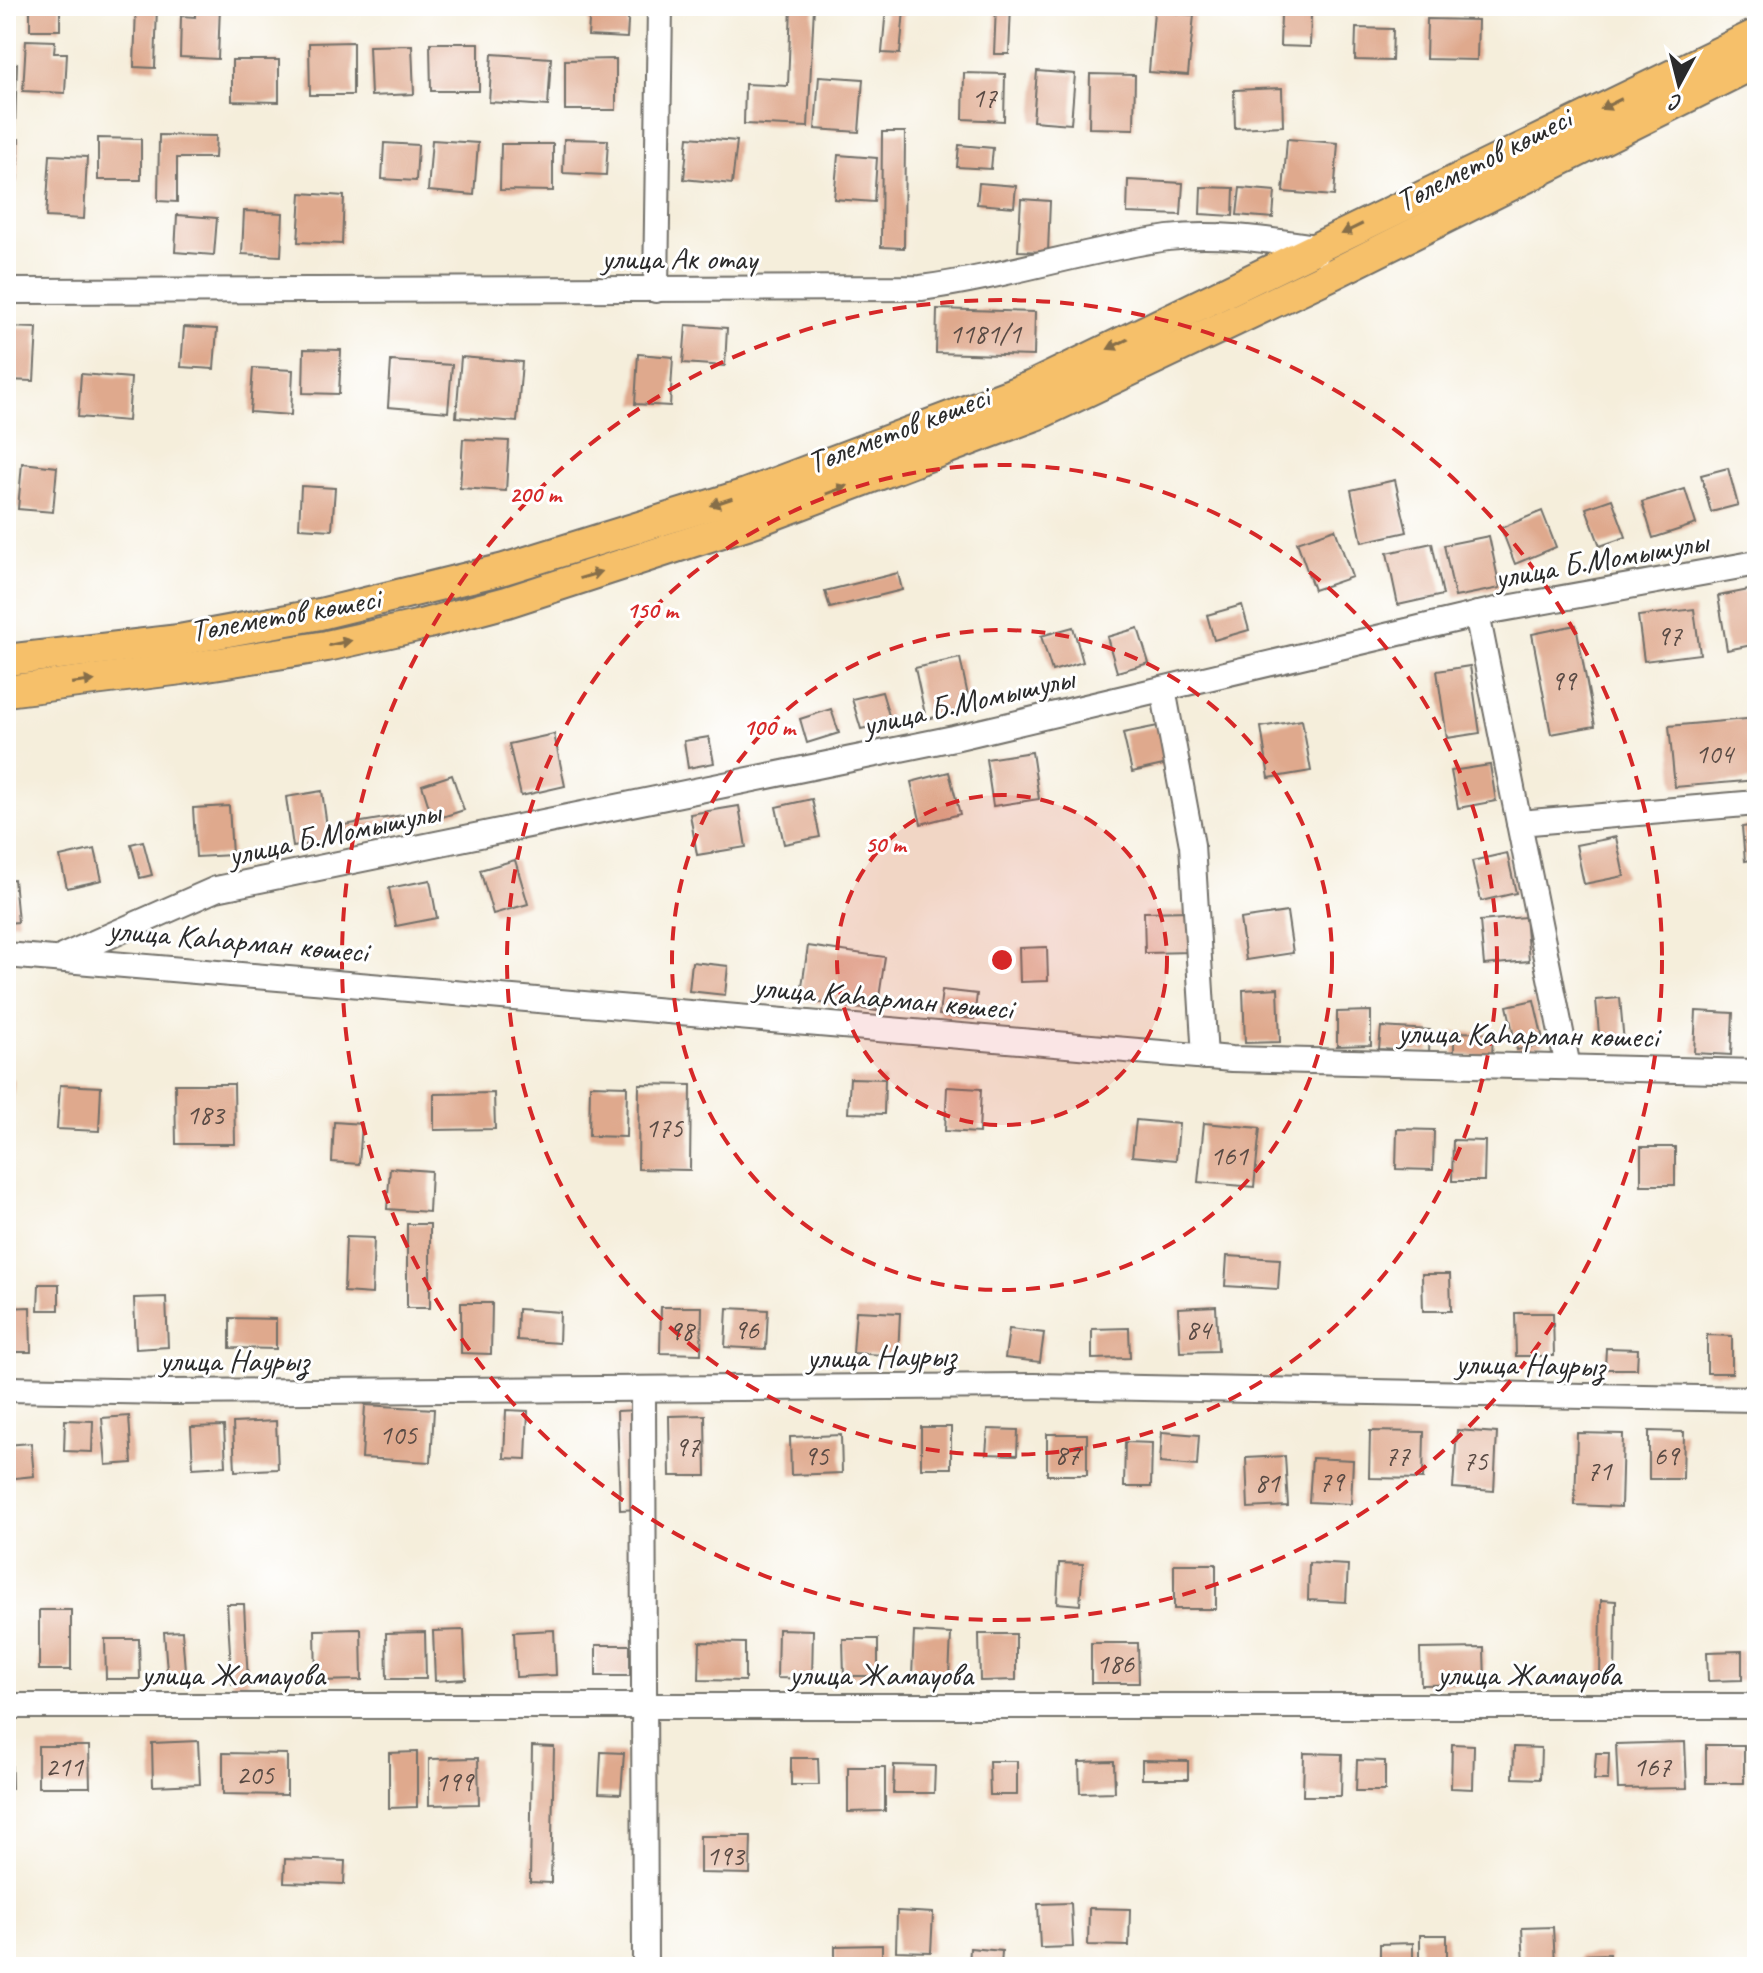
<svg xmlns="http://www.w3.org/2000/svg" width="1763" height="1973" font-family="Caveat,sans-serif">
<rect width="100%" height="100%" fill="#fff"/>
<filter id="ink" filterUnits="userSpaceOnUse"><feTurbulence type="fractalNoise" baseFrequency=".0125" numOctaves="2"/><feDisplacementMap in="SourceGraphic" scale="16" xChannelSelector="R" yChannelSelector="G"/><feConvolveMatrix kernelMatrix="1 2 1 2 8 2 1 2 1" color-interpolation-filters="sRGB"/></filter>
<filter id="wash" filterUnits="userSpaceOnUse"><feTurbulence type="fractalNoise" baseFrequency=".006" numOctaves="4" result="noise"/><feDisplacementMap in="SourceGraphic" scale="32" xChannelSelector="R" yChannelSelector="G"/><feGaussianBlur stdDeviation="1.8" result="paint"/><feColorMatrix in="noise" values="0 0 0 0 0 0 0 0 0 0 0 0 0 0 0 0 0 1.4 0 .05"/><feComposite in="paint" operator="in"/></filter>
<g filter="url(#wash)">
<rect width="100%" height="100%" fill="#f5eedb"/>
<g id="blocks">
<g fill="#dfa98d">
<rect x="30" y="6" width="30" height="24"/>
<polygon points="136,6 157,6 155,68 134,67"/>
<polygon points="195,6 220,6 218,59 180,57 181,16 195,17"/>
<polygon points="590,6 629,6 627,38 588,36"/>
<polygon points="791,6 814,6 808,127 744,124 745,84 788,86"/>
<polygon points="996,6 1011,6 1009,54 994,54"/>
<polygon points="886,8 904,10 900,54 882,53"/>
<polygon points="1154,11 1194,15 1188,75 1149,72"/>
<polygon points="1281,14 1311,15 1310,47 1280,46"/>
<polygon points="1427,19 1478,20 1477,60 1426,59"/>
<polygon points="1356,28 1393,29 1392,61 1355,60"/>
<polygon points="26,40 55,41 54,53 67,53 65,93 23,91"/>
<polygon points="353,42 353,95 310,95 309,43"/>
<polygon points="430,43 479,43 479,91 431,91"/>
<polygon points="412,45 414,94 371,96 369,46"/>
<polygon points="492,54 551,58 548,106 489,102"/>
<polygon points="616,59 616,110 565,110 565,60"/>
<polygon points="232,60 279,60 279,102 232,101"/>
<polygon points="6,63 17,64 15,127 6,127"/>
<polygon points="1037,71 1075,74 1071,124 1033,121"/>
<polygon points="964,73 1005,74 1004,121 963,119"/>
<polygon points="1090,74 1135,75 1134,129 1089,128"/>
<polygon points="819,76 863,79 859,132 815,129"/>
<polygon points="1282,88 1283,126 1235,128 1234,90"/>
<polygon points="882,132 905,132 904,248 881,247"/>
<polygon points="159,135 216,136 215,158 177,158 177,202 158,201"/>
<polygon points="688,137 737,141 732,184 684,179"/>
<polygon points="98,138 141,139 141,180 98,180"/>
<polygon points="6,139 19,139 17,183 6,183"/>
<polygon points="564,139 608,140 606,175 563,173"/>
<polygon points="1287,139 1338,143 1334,196 1283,192"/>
<polygon points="432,140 478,143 474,195 428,191"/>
<polygon points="384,143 418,145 416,181 382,179"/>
<polygon points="501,144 553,144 553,191 500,190"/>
<polygon points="959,145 993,148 991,169 957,167"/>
<polygon points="50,155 87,157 84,219 46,217"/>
<polygon points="838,155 877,158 874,202 834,199"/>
<polygon points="1128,180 1183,183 1181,215 1127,213"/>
<polygon points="979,183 1016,186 1014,207 977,204"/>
<polygon points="1201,187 1234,188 1233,216 1200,214"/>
<polygon points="1240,188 1275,191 1273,218 1237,215"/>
<polygon points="301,193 344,196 342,244 298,242"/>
<polygon points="1021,199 1050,201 1048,252 1018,251"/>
<polygon points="244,211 283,213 281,256 242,254"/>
<polygon points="177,215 217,218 214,255 175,252"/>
<polygon points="937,309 1035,312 1034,356 936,353"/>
<polygon points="686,325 727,328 725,366 683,363"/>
<polygon points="6,327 37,328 34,381 6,380"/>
<polygon points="184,327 217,329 214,369 181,367"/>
<polygon points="304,349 341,350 339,394 303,393"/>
<polygon points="638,354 673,357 670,406 635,404"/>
<polygon points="461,357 522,362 517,422 456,417"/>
<polygon points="391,361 452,365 448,412 388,407"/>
<polygon points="253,368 293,370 291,415 250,412"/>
<polygon points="81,374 131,378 128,421 78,417"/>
<polygon points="463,439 509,441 506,491 460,488"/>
<polygon points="22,463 57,467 53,512 18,509"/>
<polygon points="1728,468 1738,505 1711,512 1701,475"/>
<polygon points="1395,480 1407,532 1362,542 1351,490"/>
<polygon points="301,486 335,488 332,530 299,528"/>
<polygon points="1685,489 1696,524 1653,538 1642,502"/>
<polygon points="1612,499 1626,537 1600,546 1586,508"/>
<polygon points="1542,511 1556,547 1515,564 1501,528"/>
<polygon points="1335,529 1352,577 1314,590 1297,542"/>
<polygon points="1489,536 1500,588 1455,597 1444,545"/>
<polygon points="1432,543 1443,595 1398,605 1387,553"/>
<polygon points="898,573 902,590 830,608 825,591"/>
<polygon points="1754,589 1757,644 1727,650 1718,596"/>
<polygon points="1242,605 1249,630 1214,640 1207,615"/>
<polygon points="1694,609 1700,654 1644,661 1638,616"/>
<polygon points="1576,625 1595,726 1551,734 1532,634"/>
<polygon points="1073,627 1083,662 1052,671 1041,636"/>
<polygon points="1138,628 1149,663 1117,672 1107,637"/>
<polygon points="960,658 971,710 926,719 915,668"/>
<polygon points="1470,666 1480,733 1447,738 1437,671"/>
<polygon points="882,692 891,722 861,729 852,699"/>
<polygon points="831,709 839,733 807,743 800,719"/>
<polygon points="1757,718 1757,780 1675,787 1669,726"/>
<polygon points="1302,720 1311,771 1269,778 1261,727"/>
<polygon points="1163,725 1172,763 1132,772 1123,733"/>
<polygon points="554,734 565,786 521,796 509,744"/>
<polygon points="709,737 714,763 688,768 684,741"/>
<polygon points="1032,752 1039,799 993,806 986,759"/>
<polygon points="1490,765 1496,801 1458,808 1451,771"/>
<polygon points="949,772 960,814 921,824 911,782"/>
<polygon points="452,775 464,810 433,820 422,785"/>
<polygon points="322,791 329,841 293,847 286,797"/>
<polygon points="812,799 820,837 784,844 776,807"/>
<polygon points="229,806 232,855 196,857 193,808"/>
<polygon points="739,806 746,847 697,855 690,814"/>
<polygon points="403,815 405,828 346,838 344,825"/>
<polygon points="1757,825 1757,859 1745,861 1742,827"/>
<polygon points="1616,837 1624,876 1584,884 1576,845"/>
<polygon points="143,841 152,875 140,878 131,844"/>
<polygon points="95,849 102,880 67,888 60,857"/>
<polygon points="1507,853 1516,893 1481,901 1472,861"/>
<polygon points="515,860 528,904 493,914 480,870"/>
<polygon points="14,879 18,922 6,923 6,880"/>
<polygon points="430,880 437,918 396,926 389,888"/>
<polygon points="1190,911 1191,952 1145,953 1144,912"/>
<polygon points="1287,912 1293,953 1246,960 1240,919"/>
<polygon points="1525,917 1529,961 1484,965 1480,921"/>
<polygon points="808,946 885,957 877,1011 800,1000"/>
<polygon points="1047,947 1048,981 1020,982 1019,948"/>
<polygon points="692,962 728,966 725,995 689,991"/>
<polygon points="1278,988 1280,1042 1245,1043 1243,990"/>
<polygon points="942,990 977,994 974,1019 939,1015"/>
<polygon points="1620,998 1624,1043 1600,1045 1596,1000"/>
<polygon points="1534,1000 1544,1044 1517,1050 1507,1006"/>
<polygon points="1371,1011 1371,1045 1337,1046 1337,1012"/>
<polygon points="1696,1011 1733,1013 1731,1055 1694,1053"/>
<polygon points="1381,1027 1430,1030 1429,1052 1379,1049"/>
<polygon points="1454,1032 1493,1033 1492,1056 1454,1055"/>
<polygon points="850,1078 885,1079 884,1114 848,1113"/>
<polygon points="6,1079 14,1080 11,1121 6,1121"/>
<polygon points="175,1084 234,1084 235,1144 176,1144"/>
<polygon points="639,1084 691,1085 690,1170 638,1169"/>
<polygon points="60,1085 101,1087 99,1131 57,1129"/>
<polygon points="590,1085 627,1086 626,1137 589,1136"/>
<polygon points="947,1087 981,1089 979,1133 945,1131"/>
<polygon points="494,1093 495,1129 434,1130 434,1094"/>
<polygon points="1136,1120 1179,1124 1176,1160 1132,1156"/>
<polygon points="334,1122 362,1124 359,1164 332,1162"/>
<polygon points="1204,1123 1260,1128 1254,1187 1198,1182"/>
<polygon points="1397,1129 1434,1130 1433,1170 1396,1169"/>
<polygon points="1453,1140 1485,1141 1484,1181 1452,1181"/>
<rect x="1641" y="1147" width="34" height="38"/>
<polygon points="390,1168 431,1171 429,1212 387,1209"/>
<rect x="407" y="1224" width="23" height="84"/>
<polygon points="346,1237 374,1238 372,1294 344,1292"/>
<polygon points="1227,1256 1280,1259 1278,1289 1225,1286"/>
<polygon points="1422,1274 1450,1274 1451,1311 1423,1311"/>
<polygon points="39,1284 59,1284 59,1310 38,1310"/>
<polygon points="166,1297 168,1347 136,1349 134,1298"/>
<polygon points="461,1303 492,1303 491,1354 461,1353"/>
<polygon points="1216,1306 1218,1351 1180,1352 1178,1308"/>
<polygon points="30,1307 31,1352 6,1352 6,1308"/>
<polygon points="661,1307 702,1307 701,1354 660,1353"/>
<polygon points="727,1308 768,1310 766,1349 725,1347"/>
<polygon points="518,1309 560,1312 559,1343 517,1340"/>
<polygon points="856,1311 900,1313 898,1356 853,1353"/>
<polygon points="1515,1313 1553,1313 1554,1356 1516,1356"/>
<polygon points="230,1318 276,1319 276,1349 230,1348"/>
<polygon points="1129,1328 1130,1358 1092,1359 1092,1329"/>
<polygon points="1009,1329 1044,1333 1040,1362 1005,1358"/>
<polygon points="1707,1335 1732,1336 1732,1373 1707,1373"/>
<polygon points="1606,1348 1638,1349 1637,1369 1605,1369"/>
<polygon points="365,1405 434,1409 431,1462 362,1458"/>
<polygon points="506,1410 528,1411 526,1459 504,1458"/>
<polygon points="638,1410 640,1509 620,1510 617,1411"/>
<polygon points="705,1415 706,1476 670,1476 669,1416"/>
<polygon points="129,1416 132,1463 106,1465 102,1418"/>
<polygon points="65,1420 93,1421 92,1452 64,1451"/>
<polygon points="276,1421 278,1469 235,1471 233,1423"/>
<polygon points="224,1426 226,1466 193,1468 191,1427"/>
<rect x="921" y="1427" width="30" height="41"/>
<polygon points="988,1429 1018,1430 1017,1455 986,1454"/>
<polygon points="1457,1430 1497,1433 1494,1491 1453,1488"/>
<polygon points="1370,1431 1424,1432 1423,1479 1369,1478"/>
<polygon points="1649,1431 1684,1432 1683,1479 1649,1479"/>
<polygon points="1162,1432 1199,1435 1197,1466 1160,1463"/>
<polygon points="1577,1433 1623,1434 1621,1507 1575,1505"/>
<rect x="1047" y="1434" width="40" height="41"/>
<polygon points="841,1435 842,1473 791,1475 790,1437"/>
<polygon points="1125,1442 1152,1443 1151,1487 1124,1487"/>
<polygon points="31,1443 34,1476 6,1479 6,1445"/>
<polygon points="1285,1456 1288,1506 1248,1508 1246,1458"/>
<polygon points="1312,1458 1353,1460 1351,1504 1309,1502"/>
<polygon points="1059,1563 1083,1564 1080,1605 1057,1603"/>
<polygon points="1309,1563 1348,1565 1346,1602 1308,1600"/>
<rect x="1174" y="1564" width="42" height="45"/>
<polygon points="1601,1600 1616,1601 1615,1681 1600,1681"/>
<polygon points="227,1604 244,1604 248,1683 232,1684"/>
<rect x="39" y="1610" width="32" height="60"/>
<polygon points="361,1629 362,1680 316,1681 315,1630"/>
<polygon points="778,1629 813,1630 812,1679 777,1678"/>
<polygon points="464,1630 466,1679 435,1681 433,1631"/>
<polygon points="554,1630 556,1675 516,1677 514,1632"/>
<polygon points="182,1631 186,1683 168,1684 164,1632"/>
<polygon points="425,1632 426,1679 387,1679 386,1633"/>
<polygon points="914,1632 951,1634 949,1677 912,1676"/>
<polygon points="979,1634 1016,1634 1016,1680 980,1681"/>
<polygon points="105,1639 139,1639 140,1679 106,1679"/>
<polygon points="843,1639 878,1639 878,1676 844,1676"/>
<polygon points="700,1642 745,1643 745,1681 699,1680"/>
<polygon points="1091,1643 1138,1643 1139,1683 1091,1683"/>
<rect x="596" y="1645" width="34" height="31"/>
<polygon points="1484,1648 1485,1684 1421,1685 1420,1649"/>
<polygon points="1742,1651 1742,1680 1708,1681 1707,1652"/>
<polygon points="198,1741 200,1784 153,1786 152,1743"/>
<polygon points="1685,1742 1687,1788 1618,1789 1616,1744"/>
<polygon points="6,1744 11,1744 12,1789 6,1789"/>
<polygon points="1452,1744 1474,1745 1473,1789 1451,1788"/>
<rect x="1706" y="1745" width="38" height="38"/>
<polygon points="38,1746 89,1746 90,1787 38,1787"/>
<polygon points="532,1746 554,1747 551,1883 530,1882"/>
<polygon points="1514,1747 1541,1748 1540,1779 1513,1778"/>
<polygon points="417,1752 417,1807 389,1808 389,1753"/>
<polygon points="601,1752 624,1753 621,1794 599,1793"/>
<polygon points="223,1753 287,1754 287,1795 223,1794"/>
<polygon points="1304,1753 1342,1754 1341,1796 1303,1796"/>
<polygon points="1596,1753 1609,1753 1608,1780 1594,1780"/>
<polygon points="478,1758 479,1804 429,1805 429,1759"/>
<polygon points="791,1758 818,1758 819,1785 791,1785"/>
<polygon points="1142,1760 1188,1761 1188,1779 1142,1779"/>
<polygon points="1357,1760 1385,1761 1385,1791 1356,1791"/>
<polygon points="989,1761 1017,1761 1017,1795 990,1795"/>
<polygon points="1114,1761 1115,1792 1080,1793 1079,1762"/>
<polygon points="894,1765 935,1766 934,1793 893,1793"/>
<polygon points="848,1767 885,1767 885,1811 848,1812"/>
<polygon points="700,1836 751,1836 750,1874 700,1873"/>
<polygon points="285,1859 345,1861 344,1884 284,1882"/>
<polygon points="1071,1903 1073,1947 1040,1948 1038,1904"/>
<polygon points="1089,1908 1130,1909 1129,1946 1088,1945"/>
<polygon points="897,1911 933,1913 931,1952 896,1951"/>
<polygon points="1553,1927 1555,1964 1524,1965 1522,1928"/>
<rect x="1420" y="1935" width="27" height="32"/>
<polygon points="1413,1943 1413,1967 1380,1967 1380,1944"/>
<polygon points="882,1945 882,1967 835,1967 835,1946"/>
<polygon points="970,1948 1002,1951 1001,1967 969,1967"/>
<polygon points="1610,1954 1610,1967 1579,1967 1579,1955"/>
</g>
</g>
</g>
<g filter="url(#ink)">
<use href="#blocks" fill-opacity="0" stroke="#726f69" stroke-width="2"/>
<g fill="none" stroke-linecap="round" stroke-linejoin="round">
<defs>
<g id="minor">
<polyline points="656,290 660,6"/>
<path d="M6 291 921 288C1004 277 1085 250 1168 238 1217 232 1267 240 1315 247L1318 252"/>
<polyline points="1477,614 1568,1067"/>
<polyline points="1163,689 1192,845 1205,1057"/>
<polyline points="1519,823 1757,803"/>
<polyline points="6,955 1232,1059 1757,1072"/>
<polyline points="64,956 216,889 954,738 1496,610 1757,563"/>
<polyline points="6,1389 171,1392 1033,1386 1757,1399"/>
<polyline points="643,1390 645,1967"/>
<polyline points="6,1706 1757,1706"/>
</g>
<g id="major">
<polyline points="6,660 179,640 320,614 504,569 746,494 1032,386 1757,34"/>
<polyline points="6,691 182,669 327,646 417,626 507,602 759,520 1041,413 1333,274 1757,62"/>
</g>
</defs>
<use href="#minor" stroke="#726f69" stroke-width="28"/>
<use href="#major" stroke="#726f69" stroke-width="34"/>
<use href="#minor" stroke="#fff" stroke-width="24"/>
<use href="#major" stroke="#f6c06b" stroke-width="30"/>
</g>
<defs><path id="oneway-solid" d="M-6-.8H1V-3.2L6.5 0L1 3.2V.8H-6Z" transform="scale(2)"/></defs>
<g fill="#866e48">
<use href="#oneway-solid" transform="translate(1611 104) rotate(154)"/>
<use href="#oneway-solid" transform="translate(1352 229) rotate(154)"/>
<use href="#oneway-solid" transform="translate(1118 344) rotate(154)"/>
<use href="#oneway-solid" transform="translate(837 490) rotate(-21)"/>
<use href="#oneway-solid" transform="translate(721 502) rotate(162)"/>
<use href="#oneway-solid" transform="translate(591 575) rotate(-17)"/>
<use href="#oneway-solid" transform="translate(340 643) rotate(-12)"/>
<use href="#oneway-solid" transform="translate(83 682) rotate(-7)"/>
</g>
</g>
<circle cx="1002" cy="960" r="165" fill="#d62828" fill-opacity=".12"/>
<g fill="none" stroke="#d62828" stroke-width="4" stroke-dasharray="14 10">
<circle cx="1002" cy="960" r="165"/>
<circle cx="1002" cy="960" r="330"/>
<circle cx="1002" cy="960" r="495"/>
<circle cx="1002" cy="960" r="660"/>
</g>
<g text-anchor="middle" stroke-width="6" stroke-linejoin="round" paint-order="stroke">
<g font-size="28" fill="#584a44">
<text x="984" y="107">17</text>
<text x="985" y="343">1181/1</text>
<text x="1669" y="645">97</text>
<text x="1563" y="690">99</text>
<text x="1714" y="763">104</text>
<text x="205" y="1124">183</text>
<text x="664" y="1137">175</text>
<text x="1229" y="1165">161</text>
<text x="746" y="1339">96</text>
<text x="1198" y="1339">84</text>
<text x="681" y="1340">98</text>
<text x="398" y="1444">105</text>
<text x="687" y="1456">97</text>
<text x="1067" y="1464">87</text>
<text x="816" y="1465">95</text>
<text x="1397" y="1465">77</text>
<text x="1666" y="1465">69</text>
<text x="1475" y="1470">75</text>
<text x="1599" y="1480">71</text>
<text x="1331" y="1491">79</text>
<text x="1267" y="1492">81</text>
<text x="1115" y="1673">186</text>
<text x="64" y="1776">211</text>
<text x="1652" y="1776">167</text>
<text x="255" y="1784">205</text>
<text x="454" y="1791">199</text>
<text x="725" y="1865">193</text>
</g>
<g font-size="32" fill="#2b2b2b" stroke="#fff">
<text transform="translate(1483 159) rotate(-27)" y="11">Төлеметов көшесі</text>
<text x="679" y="269">улица Ак отау</text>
<text transform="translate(898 429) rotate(-21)" y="11">Төлеметов көшесі</text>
<text transform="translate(1601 559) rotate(-10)" y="11">улица Б.Момышулы</text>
<text transform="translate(285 614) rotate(-10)" y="11">Төлеметов көшесі</text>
<text transform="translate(968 701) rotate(-13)" y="11">улица Б.Момышулы</text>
<text transform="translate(334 833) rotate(-12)" y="11">улица Б.Момышулы</text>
<text transform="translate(238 940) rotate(5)" y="11">улица Каһарман көшесі</text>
<text transform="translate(883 997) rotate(5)" y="11">улица Каһарман көшесі</text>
<text transform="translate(1528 1034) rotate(1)" y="11">улица Каһарман көшесі</text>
<text transform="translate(881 1356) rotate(-1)" y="11">улица Наурыз</text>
<text x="234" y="1371">улица Наурыз</text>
<text transform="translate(1530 1364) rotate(1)" y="11">улица Наурыз</text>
<text x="233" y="1685">улица Жамауова</text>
<text x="881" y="1685">улица Жамауова</text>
<text x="1529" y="1685">улица Жамауова</text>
</g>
</g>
<circle cx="1002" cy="960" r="12" fill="#d62828" stroke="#fff" stroke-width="4"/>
<g font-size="24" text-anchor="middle" font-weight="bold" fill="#d62828" stroke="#fff" stroke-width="6" stroke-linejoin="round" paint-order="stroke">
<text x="535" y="502">200 m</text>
<text x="652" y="618">150 m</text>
<text x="769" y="735">100 m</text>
<text x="885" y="852">50 m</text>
</g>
<rect width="1763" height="1973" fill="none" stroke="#fff" stroke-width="32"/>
<g transform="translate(1679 84) rotate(187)" stroke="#ffffff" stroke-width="6" paint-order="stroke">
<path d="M0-6L14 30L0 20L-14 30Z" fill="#2b2b2b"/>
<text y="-12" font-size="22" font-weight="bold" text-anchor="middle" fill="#2b2b2b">С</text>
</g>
</svg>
